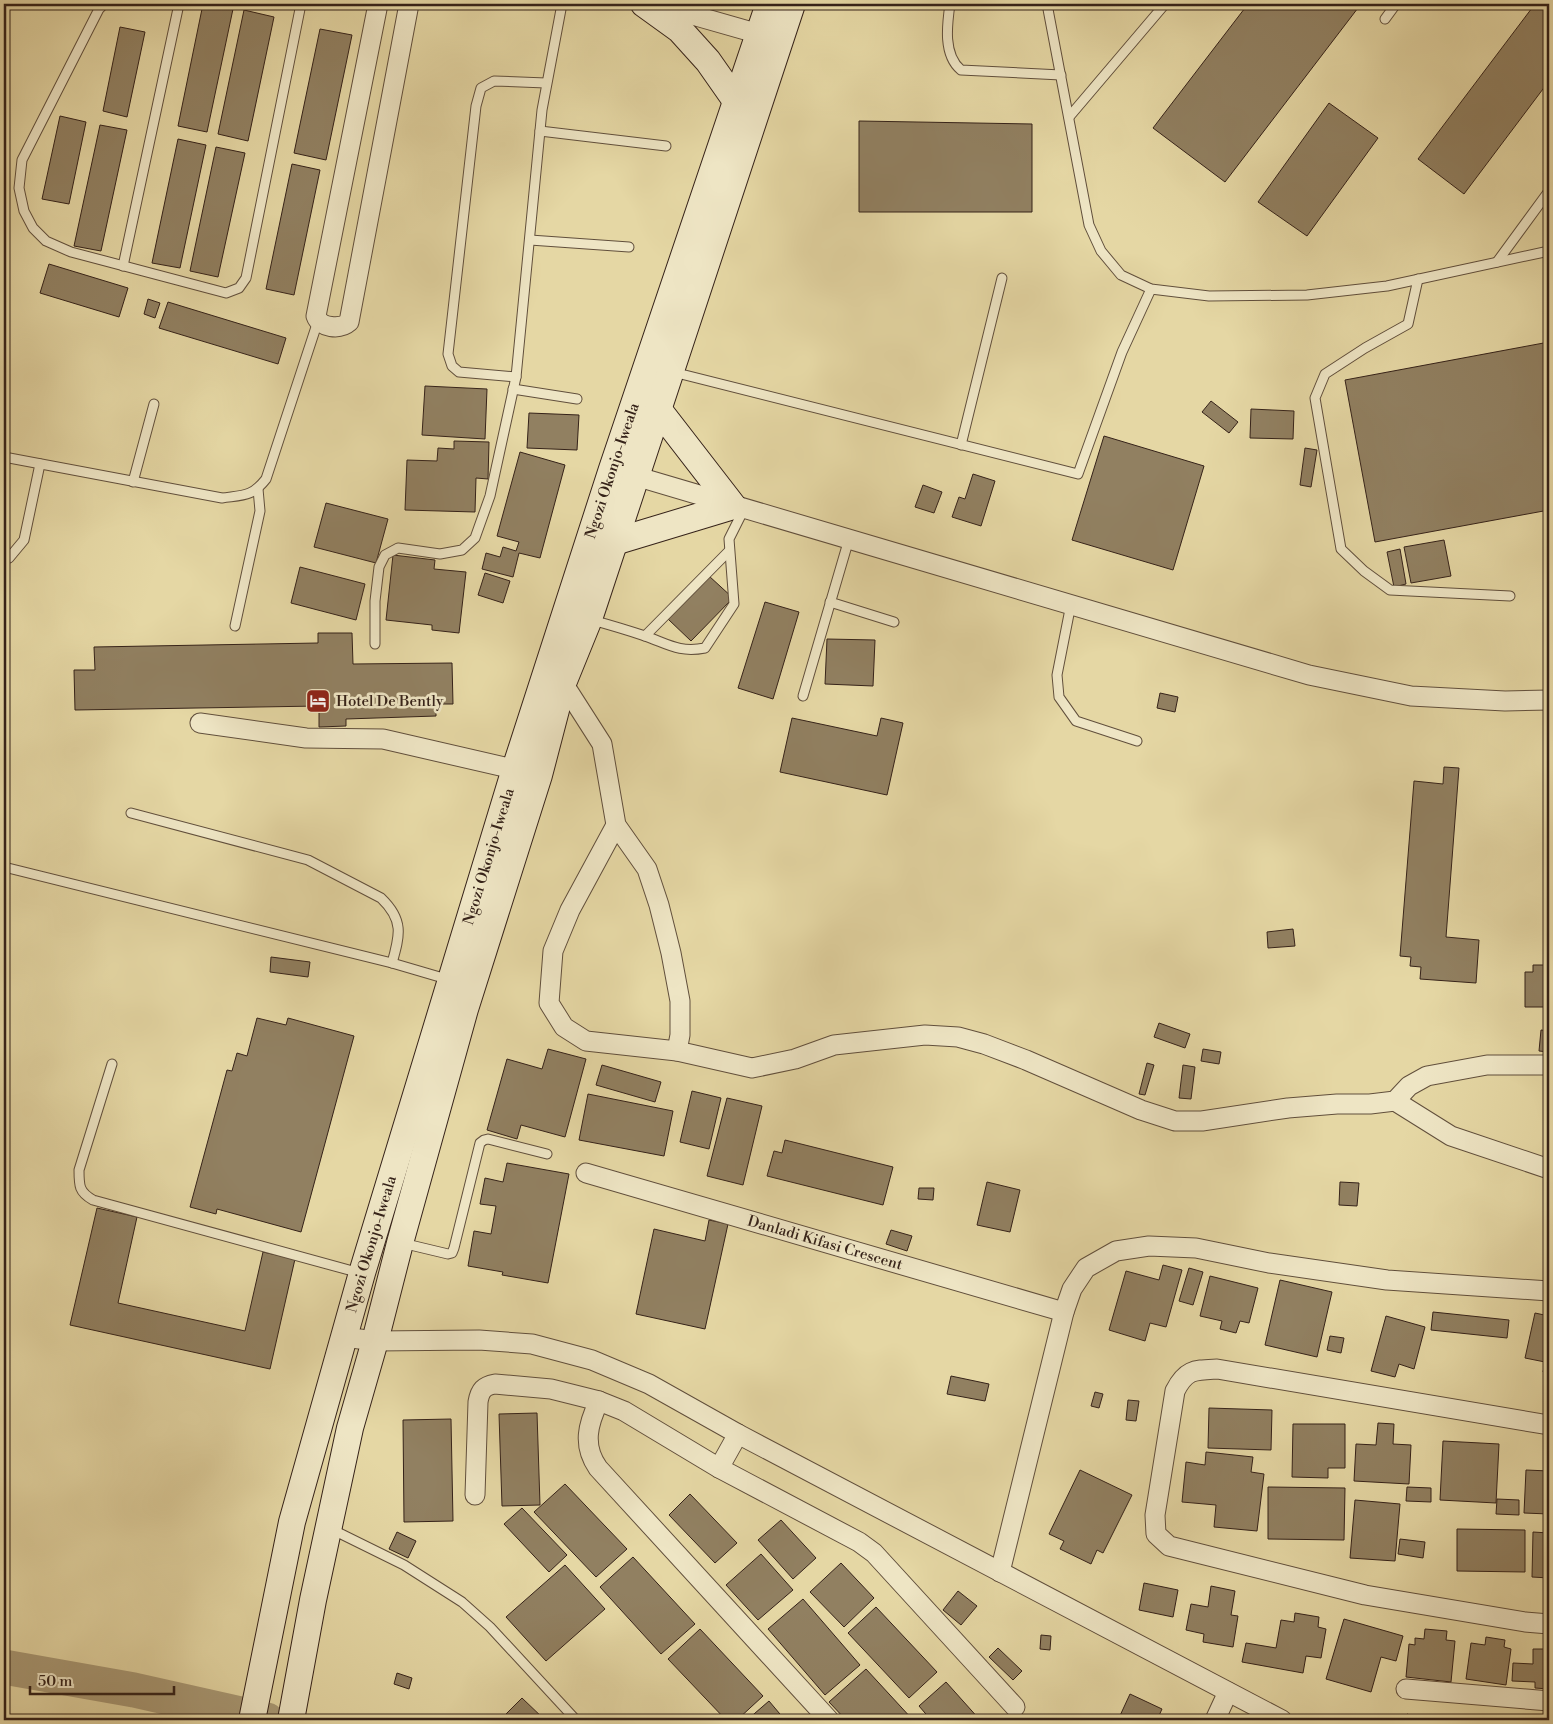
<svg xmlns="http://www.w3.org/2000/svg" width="1553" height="1724" font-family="'Libre Bodoni',serif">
<rect width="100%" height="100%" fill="#e5d7a4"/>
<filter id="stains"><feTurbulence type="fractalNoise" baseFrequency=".004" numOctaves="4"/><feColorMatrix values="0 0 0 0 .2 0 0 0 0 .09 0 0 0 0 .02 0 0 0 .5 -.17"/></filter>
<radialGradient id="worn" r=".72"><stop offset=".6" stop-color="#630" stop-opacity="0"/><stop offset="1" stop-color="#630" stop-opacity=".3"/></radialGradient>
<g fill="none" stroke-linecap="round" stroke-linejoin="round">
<polyline stroke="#a99975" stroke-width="35" points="4,1667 134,1690 267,1720"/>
</g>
<g fill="#918061" stroke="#352219">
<polygon points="203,4 233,9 207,132 178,126"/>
<polygon points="1248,4 1361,4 1225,182 1153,128"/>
<polygon points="1535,4 1549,4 1549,81 1464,194 1418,159"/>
<polygon points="244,10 274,17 248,141 218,134"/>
<polygon points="120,27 145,32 127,117 103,111"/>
<polygon points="320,29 352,35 326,160 294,153"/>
<polygon points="1329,103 1378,138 1307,236 1258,202"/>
<polygon points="60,116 86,122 69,204 42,199"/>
<polygon points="859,121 1032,124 1032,212 859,212"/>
<polygon points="100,125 127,130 101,251 74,246"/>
<polygon points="178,139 206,145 180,268 152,263"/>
<polygon points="216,147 245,153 218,277 190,271"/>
<polygon points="292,164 320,170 294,295 266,289"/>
<polygon points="49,264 128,288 119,317 40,293"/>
<polygon points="148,299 160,303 155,318 144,314"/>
<polygon points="168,302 286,338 278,364 159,328"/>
<polygon points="1549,342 1549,510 1375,542 1345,380"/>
<polygon points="425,386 487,389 485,439 422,435"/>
<polygon points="1211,401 1238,422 1229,433 1202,412"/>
<polygon points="1251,409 1294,411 1293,439 1250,438"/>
<polygon points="529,413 579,415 577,450 527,448"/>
<polygon points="1104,436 1204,466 1173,570 1072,540"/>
<polygon points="454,441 489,442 488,479 476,478 475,512 405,510 407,460 437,461 438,448 454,449"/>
<polygon points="1305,448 1317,450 1311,487 1300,485"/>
<polygon points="520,452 565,465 540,558 519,553 513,577 482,569 486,553 500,557 503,547 516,551 519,542 497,536"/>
<polygon points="973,474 995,481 981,526 952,517 959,497 965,499"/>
<polygon points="923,485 942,492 934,513 915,507"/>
<polygon points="326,503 388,519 376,563 314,547"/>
<polygon points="1444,540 1451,576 1411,583 1404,547"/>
<polygon points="1400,549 1406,584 1394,587 1387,552"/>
<polygon points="393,555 435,560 434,569 466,572 459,633 432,630 432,625 386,620"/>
<polygon points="300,567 365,584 356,620 291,603"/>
<polygon points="485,573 510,581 503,603 478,595"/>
<polygon points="709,576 733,598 691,641 668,619"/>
<polygon points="765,602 799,612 773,699 738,688"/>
<polygon points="318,633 352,633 353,664 452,663 453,704 436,704 436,716 346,719 346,726 319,727 319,706 75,710 74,670 95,670 94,647 318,643"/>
<polygon points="827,639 875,640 873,686 825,684"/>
<polygon points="1160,693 1178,697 1175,712 1157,708"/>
<polygon points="792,718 877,736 881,718 903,723 887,795 780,772"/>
<polygon points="1444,767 1459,768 1446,937 1479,940 1476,983 1420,979 1421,967 1410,966 1411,957 1400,956 1414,781 1443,784"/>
<polygon points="1293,929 1295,946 1268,948 1267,932"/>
<polygon points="271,957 310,962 308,977 270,972"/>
<polygon points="1533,965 1549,965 1549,1007 1525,1007 1525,972 1533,972"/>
<polygon points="257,1018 286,1025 288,1018 354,1036 301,1232 217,1209 216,1214 190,1207 227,1070 232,1071 237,1053 247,1056"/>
<polygon points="1159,1023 1190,1034 1185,1048 1154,1037"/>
<polygon points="1541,1030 1549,1031 1549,1052 1539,1051"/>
<polygon points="548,1049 586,1059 565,1137 521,1125 517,1139 487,1130 507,1059 542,1069"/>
<polygon points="1203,1049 1221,1052 1219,1064 1201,1061"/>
<polygon points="1147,1063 1154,1065 1145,1095 1139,1094"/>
<polygon points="602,1065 661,1082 655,1102 596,1085"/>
<polygon points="1183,1065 1195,1067 1191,1099 1179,1098"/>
<polygon points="692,1091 721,1098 709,1149 680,1142"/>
<polygon points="588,1094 673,1111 664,1156 579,1140"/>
<polygon points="727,1098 762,1106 743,1185 707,1176"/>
<polygon points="785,1140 893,1167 883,1205 767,1176 774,1151 782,1153"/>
<polygon points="507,1163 569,1174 548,1283 502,1275 503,1272 468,1266 474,1231 491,1234 496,1206 480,1204 485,1178 503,1182"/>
<polygon points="987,1182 1020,1190 1010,1232 977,1225"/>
<polygon points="1340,1182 1359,1183 1357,1206 1339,1205"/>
<polygon points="919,1188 934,1188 933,1200 918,1199"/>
<polygon points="97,1208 137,1217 118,1303 245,1331 263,1252 295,1259 270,1369 70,1325"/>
<polygon points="709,1220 728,1224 705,1329 636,1314 654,1229 705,1241"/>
<polygon points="891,1230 912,1236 907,1251 886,1244"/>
<polygon points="1163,1265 1182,1270 1166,1327 1150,1323 1145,1341 1109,1330 1126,1271 1159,1280"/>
<polygon points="1189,1268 1203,1272 1193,1305 1179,1301"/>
<polygon points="1210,1276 1258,1288 1249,1323 1240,1321 1236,1333 1220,1329 1222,1321 1200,1316"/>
<polygon points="1280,1280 1332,1292 1317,1357 1265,1345"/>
<polygon points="1433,1312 1509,1320 1507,1338 1431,1330"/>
<polygon points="1535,1313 1549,1316 1549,1374 1543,1372 1545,1362 1525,1358"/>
<polygon points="1386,1316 1425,1327 1414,1369 1399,1364 1395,1377 1371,1371"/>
<polygon points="1330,1336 1344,1338 1341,1353 1327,1350"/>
<polygon points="951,1376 989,1384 985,1401 947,1394"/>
<polygon points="1095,1392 1103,1394 1099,1408 1091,1406"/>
<polygon points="1128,1400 1139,1401 1136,1421 1126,1420"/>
<polygon points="1209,1408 1272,1410 1271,1450 1208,1448"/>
<polygon points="537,1413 540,1505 502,1506 499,1414"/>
<polygon points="451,1419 453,1521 404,1522 403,1420"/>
<polygon points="1378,1423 1394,1424 1393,1444 1411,1445 1409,1484 1354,1481 1356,1444 1376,1445"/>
<polygon points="1293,1424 1345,1424 1345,1468 1328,1468 1328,1478 1292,1477"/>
<polygon points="1443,1441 1499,1444 1496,1503 1440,1500"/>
<polygon points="1206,1452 1253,1457 1251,1472 1264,1474 1257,1531 1214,1527 1216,1505 1182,1502 1186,1462 1205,1465"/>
<polygon points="1080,1470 1132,1495 1103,1553 1097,1550 1091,1564 1060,1549 1064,1541 1049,1534"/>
<polygon points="1526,1470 1549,1471 1549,1514 1524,1513"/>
<polygon points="565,1484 627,1549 596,1577 534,1512"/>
<polygon points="1268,1487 1345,1488 1344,1540 1268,1539"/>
<polygon points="1407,1487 1431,1488 1431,1502 1406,1501"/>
<polygon points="690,1494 737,1543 715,1563 669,1515"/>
<polygon points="1497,1499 1519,1500 1519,1515 1496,1514"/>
<polygon points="1355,1500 1400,1504 1395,1561 1350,1558"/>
<polygon points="522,1508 567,1555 549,1572 504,1524"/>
<polygon points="781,1520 816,1558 793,1579 758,1540"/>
<polygon points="1457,1529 1525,1530 1525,1572 1457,1571"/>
<polygon points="397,1532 416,1541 408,1558 389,1549"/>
<polygon points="1533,1532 1549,1533 1549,1578 1532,1577"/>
<polygon points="1400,1539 1425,1542 1423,1558 1398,1554"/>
<polygon points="761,1554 793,1590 758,1620 726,1585"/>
<polygon points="633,1557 695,1624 661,1654 600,1587"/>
<polygon points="841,1563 874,1598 844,1627 810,1592"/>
<polygon points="565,1565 605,1609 546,1661 506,1617"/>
<polygon points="1144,1583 1178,1590 1173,1617 1139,1610"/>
<polygon points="1211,1586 1235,1591 1231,1615 1238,1616 1233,1647 1203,1642 1204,1634 1186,1630 1191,1604 1208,1607"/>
<polygon points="958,1591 977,1606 961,1625 943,1610"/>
<polygon points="803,1599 860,1665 825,1695 768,1629"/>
<polygon points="876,1607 937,1672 909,1698 848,1633"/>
<polygon points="1295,1613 1319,1617 1318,1627 1326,1629 1321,1658 1306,1656 1303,1673 1242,1662 1246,1643 1276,1648 1281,1620 1294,1622"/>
<polygon points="1344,1619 1403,1636 1396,1661 1381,1657 1371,1692 1326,1679"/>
<polygon points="700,1629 763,1696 737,1720 726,1720 668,1659"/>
<polygon points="1425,1629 1447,1631 1446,1640 1455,1641 1451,1682 1406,1677 1409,1644 1415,1645 1415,1638 1424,1639"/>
<polygon points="1041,1635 1051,1636 1050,1650 1040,1649"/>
<polygon points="1486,1637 1505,1640 1504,1647 1511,1649 1506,1685 1466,1679 1471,1643 1485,1645"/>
<polygon points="998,1648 1022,1671 1013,1680 989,1657"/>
<polygon points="1533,1649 1549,1649 1549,1689 1535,1688 1535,1682 1512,1681 1513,1663 1533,1664"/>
<polygon points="866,1669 913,1720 846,1720 829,1702"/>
<polygon points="397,1673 412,1678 409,1689 394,1684"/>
<polygon points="946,1682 980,1720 931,1720 919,1706"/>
<polygon points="1130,1694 1162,1709 1157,1720 1118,1720"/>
<polygon points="522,1698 545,1720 500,1720"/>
<polygon points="769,1701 785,1720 747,1720"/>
<polygon points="1407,1714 1425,1720 1403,1720"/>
</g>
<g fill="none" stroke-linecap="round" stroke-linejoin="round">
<defs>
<g id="lane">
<polyline points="104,4 99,9 22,160 19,188 24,211 33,228 46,241 71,252 226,293 239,288 246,278 301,4"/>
<path d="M950 4C947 25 943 55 961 70L1061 75"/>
<polyline points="1047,4 1089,225 1101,251 1121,275 1151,289 1209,296 1307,295 1387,286 1549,251"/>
<polyline points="1385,19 1396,4"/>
<polyline points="1069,117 1165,4"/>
<polyline points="540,131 666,146"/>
<polyline points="530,240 629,247"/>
<polyline points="1497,262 1549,191"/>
<polyline points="123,266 179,4"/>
<polyline points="1418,279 1408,324 1365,348 1325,374 1315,398 1341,549 1364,571 1390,590 1510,596"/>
<polyline points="673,372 1078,474 1122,352 1151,289"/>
<polyline points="516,377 459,372 452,366 448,354 476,106 481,88 494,81 546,83"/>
<polyline points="513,389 577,399"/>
<polyline points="961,445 1002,278"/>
<path d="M4 457 222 498C243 495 252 497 266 479L318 321"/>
<polyline points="133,482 154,404"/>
<polyline points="4,559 9,558 24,540 40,464"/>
<polyline points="830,602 894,622"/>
<polyline points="1071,604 1057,675 1059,697 1076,721 1137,741"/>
<path d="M592 620C610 625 627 630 645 636 668 644 679 653 705 648L734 604 729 539 744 509"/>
<polyline points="235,626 260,511 258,489"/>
<polyline points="645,636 729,551"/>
<polyline points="375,644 375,601 379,567 385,555 398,548 440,554 462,550 475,538 490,496 516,377 542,110 562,4"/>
<polyline points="803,696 849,539"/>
<path d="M131 813 308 860 381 898C404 920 400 935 392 963"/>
<polyline points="4,867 392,963 450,980"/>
<path d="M112 1064 79 1170C79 1186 79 1192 93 1200L360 1273"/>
<polyline points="402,1243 448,1254 452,1253 454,1248 480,1143 484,1140 488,1139 547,1154"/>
<polyline points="331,1529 404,1565 462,1602 490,1627 576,1720"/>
</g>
<g id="street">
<path d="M378 4 316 316C320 328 340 330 349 322L409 4"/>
<polyline points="654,4 770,37"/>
<polyline points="625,473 1309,675 1411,696 1505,701 1549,700"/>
<polyline points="563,683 602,744 616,825 647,869 659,905 671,953 680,1001 680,1035 677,1051 752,1068 795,1059 834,1045 925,1035 958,1037 984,1044 1026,1060 1141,1110 1175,1121 1202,1121 1288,1108 1337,1104 1370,1104 1395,1101 1409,1086 1427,1076 1487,1065 1549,1065"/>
<polyline points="200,723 306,738 383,739 526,772"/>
<polyline points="616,825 570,910 553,951 549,1003 564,1027 586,1041 677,1051"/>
<polyline points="1395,1101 1451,1136 1549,1169"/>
<path id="s1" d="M586 1173 1064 1312"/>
<polyline points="344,1337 375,1341 479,1340 532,1344 592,1360 649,1384 738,1434 1282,1720"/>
<path d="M599 1401C588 1424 582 1445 598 1468L829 1720"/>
<path d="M1549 1425 1217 1369C1195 1370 1186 1369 1175 1391L1155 1515 1156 1534 1169 1546 1365 1595 1525 1622 1549 1624"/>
<polyline points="719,1468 738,1434"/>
<path d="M475 1495 478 1402C480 1390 484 1386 495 1384L551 1389 599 1401 624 1411 719 1468 859 1542 874 1553 1015 1707"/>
<polyline points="1000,1572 1064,1312 1072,1289 1086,1268 1116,1251 1149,1246 1196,1248 1269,1263 1387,1280 1549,1291"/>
<polyline points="1406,1689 1549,1701"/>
<polyline points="1215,1720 1228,1692"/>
</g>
<g id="secondary">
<polyline points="644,4 680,30 708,61 736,101"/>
<polyline points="614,542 733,506 658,409"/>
<path id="s2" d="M252 1720 292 1522 362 1273 515 769 612 469 769 4"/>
<polyline points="291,1720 313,1600 350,1428 375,1341 400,1243 465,1009 539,775 563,683 589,619 792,4"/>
</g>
</defs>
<use href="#lane" stroke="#614f3c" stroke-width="11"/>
<use href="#street" stroke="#614f3c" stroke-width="21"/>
<use href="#secondary" stroke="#352219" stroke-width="28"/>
<use href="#lane" stroke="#eee5c4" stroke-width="9"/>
<use href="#street" stroke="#eee5c4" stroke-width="19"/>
<use href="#secondary" stroke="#eee5c4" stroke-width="26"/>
</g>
<defs>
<symbol id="hotel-square" viewBox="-11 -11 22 22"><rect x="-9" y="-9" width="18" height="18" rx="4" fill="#8f2418" stroke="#eee5c4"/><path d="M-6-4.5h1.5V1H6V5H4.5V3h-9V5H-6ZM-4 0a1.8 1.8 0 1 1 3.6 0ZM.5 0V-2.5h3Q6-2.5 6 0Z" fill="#fff"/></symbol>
</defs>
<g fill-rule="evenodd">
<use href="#hotel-square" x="304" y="687" width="28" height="28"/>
</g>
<g text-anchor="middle" stroke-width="5" stroke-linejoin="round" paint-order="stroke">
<g font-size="15" fill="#352219" stroke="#eee5c4">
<text dy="5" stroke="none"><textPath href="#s2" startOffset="1301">Ngozi Okonjo-Iweala</textPath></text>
<text dy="5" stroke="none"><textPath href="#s2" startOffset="896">Ngozi Okonjo-Iweala</textPath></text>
<text dy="5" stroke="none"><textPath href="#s2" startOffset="491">Ngozi Okonjo-Iweala</textPath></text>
<text dy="5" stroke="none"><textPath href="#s1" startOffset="249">Danladi Kifasi Crescent</textPath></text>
</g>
<g font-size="15" fill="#352219" stroke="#eee5c4" text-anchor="start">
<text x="336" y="706">Hotel De Bently</text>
</g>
</g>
<rect width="1553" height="1724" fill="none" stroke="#e5d7a4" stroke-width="20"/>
<rect x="5" y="5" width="1543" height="1714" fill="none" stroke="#352219" stroke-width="2.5"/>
<rect x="10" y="10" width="1533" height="1704" fill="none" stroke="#352219"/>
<path d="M30 1686v8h144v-8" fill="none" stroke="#352219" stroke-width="2.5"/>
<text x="38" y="1686" font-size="15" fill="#352219" stroke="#eee5c4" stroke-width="4" paint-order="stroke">50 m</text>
<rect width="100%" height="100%" filter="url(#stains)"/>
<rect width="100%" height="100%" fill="url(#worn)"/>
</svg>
